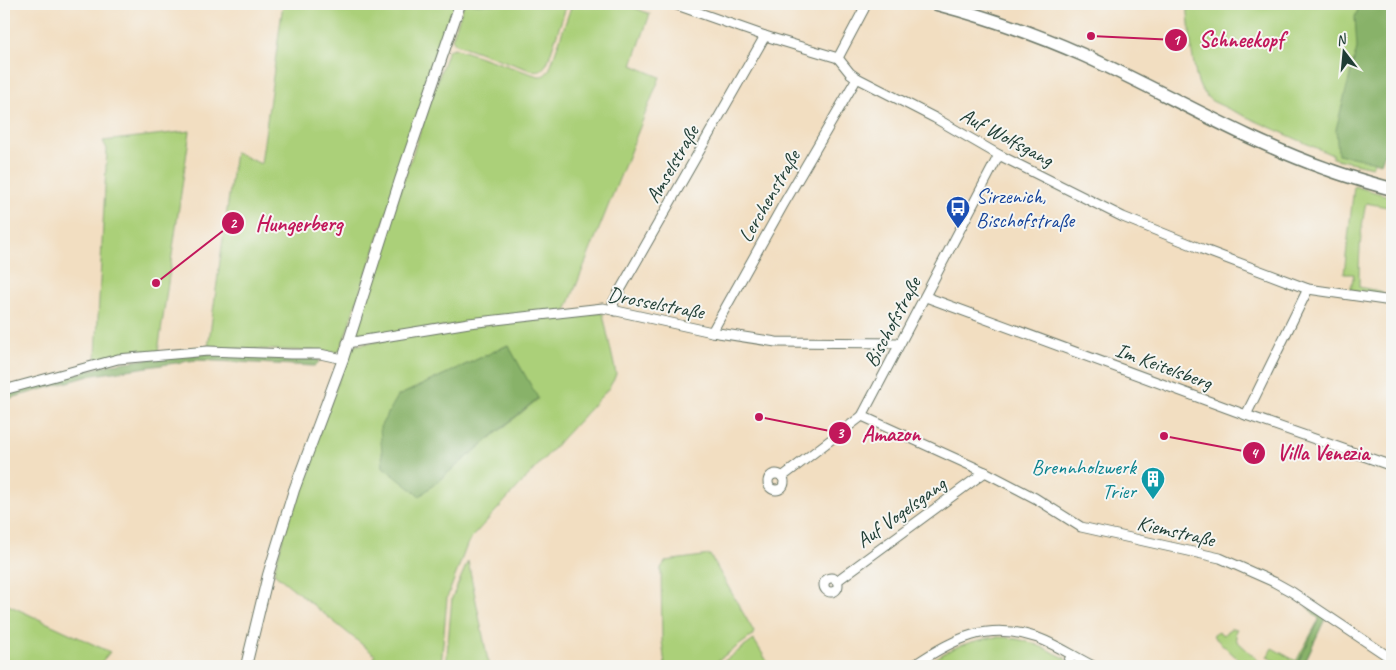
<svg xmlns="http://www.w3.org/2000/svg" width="1396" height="670" font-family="Caveat,sans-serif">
<rect width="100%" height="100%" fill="#f6f6f2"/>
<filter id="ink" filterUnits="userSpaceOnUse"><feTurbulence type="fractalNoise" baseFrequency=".02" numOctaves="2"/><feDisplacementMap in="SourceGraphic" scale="10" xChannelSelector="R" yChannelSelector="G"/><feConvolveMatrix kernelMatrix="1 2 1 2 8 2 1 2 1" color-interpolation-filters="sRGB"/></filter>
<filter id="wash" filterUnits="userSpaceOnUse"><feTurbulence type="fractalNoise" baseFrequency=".0096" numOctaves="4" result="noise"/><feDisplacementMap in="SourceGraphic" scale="20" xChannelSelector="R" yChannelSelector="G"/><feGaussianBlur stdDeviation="1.12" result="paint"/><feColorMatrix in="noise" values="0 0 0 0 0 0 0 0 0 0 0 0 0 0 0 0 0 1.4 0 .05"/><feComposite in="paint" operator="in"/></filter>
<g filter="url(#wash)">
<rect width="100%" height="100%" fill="#f2dec1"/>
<g fill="#abd079" stroke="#658656" fill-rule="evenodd">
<polygon points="283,4 458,4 340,351 336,352 322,351 208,348 235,152 261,164"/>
<path d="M464 4H567L548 61C544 70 539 72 530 70L456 44 452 39Z"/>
<path d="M572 4H625L650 14 632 65 660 77 566 311 355 338 369 282 448 50 454 48 535 75C543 78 547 74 550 68Z"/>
<polygon points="1187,4 1392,4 1392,126 1372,167 1332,158 1333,154 1330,154 1231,110 1212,101 1207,97 1199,85 1196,76 1192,53"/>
<polygon points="190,131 158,352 98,361 96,356 107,149 103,141"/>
<path d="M1354 186 1392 197V208L1366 203C1360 231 1359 259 1359 287L1383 292 1381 295 1350 291 1354 274H1344Z"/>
<path d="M593 313H600L603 314 616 374 614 379 609 388 471 538 467 545 447 598 441 666H372L375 655 275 574 274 572 289 515 351 346 456 328ZM508 345 538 399 421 495 398 396Z"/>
<polygon points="710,555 754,632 752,636 710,666 665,666 662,640 661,568 666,561"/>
<polygon points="468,561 489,666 446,666 452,598"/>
<polygon points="4,603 110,652 98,666 4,666"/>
<polygon points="1319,622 1296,666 1286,666 1267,657 1272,648 1296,661 1317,623"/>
<polygon points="1232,628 1237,629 1235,632 1237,641 1262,664 1264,662 1270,666 1235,666 1238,659 1213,636 1218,632 1224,635 1227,631"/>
<path d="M995 637C1024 637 1040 646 1065 658L1066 662 1064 666H930L932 661C951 647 971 641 995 637Z"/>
<polygon points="754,640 770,666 717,666"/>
</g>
<g fill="#88b269" stroke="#54784e">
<polygon points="1360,4 1392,4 1392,134 1381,163 1338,154 1336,129 1357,48 1355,17"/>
<polygon points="508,345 538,398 420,496 383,467 380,427 398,396"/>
<path d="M214 353C239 355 268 360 293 358 301 358 312 355 319 360L318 364 314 366 196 360 93 375 4 400V393L112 364 162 357Z"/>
<polygon points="1306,606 1325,617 1325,619 1303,666 1296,666 1317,625 1319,619"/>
</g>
</g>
<g filter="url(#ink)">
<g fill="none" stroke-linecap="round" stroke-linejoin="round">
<defs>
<g id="minor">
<polyline points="674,4 765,36 838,58 864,9 861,5 857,4"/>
<polyline points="838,58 850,73 857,78 935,118 999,155 1123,217 1202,249 1308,289 1392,301"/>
<polyline points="926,297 1246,415 1392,466"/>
<polyline points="615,311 613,303 615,299 765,36"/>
<polyline points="712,332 783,205 857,78"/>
<polyline points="347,343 469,323 603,308 712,332 776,342 900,343"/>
<polyline points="4,390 118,359 208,351 291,354 320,354 343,359"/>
<polyline points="1246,415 1308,289"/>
<polyline points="862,416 985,472 1035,498 1081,527 1220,558 1274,582 1292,592 1392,659"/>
<circle cx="776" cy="482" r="8"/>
<polyline points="782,477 862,416 999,155"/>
<circle cx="831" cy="585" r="7"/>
<polyline points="838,580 985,472"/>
<path d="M913 666C954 638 988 621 1038 638 1057 645 1075 657 1093 666"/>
<polyline points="1066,666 1072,655"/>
</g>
<polyline id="major" points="246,666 268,575 294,490 343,359 400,180 460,4"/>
<path id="highway" d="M937 4C986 17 1036 34 1083 55 1165 92 1242 139 1327 169 1348 177 1370 183 1392 189"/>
</defs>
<use href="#minor" stroke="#697565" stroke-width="11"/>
<use href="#major" stroke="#697565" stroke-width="12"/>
<use href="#highway" stroke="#697565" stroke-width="15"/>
<use href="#minor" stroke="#fff" stroke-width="9"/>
<use href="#major" stroke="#fff" stroke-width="10"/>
<use href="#highway" stroke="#fff" stroke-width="12"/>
</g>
</g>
<defs>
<symbol id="bus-pin" viewBox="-11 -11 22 30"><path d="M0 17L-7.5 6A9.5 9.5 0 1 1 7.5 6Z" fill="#1a4fb4" stroke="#f6f6f2"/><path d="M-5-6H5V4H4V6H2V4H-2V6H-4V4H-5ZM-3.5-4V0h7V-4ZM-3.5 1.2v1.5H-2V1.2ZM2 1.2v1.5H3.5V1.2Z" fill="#fff"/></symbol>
<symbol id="building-pin" viewBox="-11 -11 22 30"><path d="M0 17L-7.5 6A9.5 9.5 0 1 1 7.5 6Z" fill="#0f9aa8" stroke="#f6f6f2"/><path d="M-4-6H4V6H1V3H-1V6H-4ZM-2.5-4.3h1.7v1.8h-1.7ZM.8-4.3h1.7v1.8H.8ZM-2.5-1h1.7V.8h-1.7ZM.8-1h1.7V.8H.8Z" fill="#fff"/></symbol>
</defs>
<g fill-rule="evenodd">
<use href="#bus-pin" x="944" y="194" width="28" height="38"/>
<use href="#building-pin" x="1139" y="465" width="28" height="38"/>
</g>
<g text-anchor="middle" stroke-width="4" stroke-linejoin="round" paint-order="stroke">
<g font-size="21" fill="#1f3d34" stroke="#f6f6f2">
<text transform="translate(1007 137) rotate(28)" y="7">Auf Wolfsgang</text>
<text transform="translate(672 164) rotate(-60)" y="7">Amselstraße</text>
<text transform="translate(769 196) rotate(-60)" y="7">Lerchenstraße</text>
<text transform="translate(656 303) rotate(11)" y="7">Drosselstraße</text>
<text transform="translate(892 322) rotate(-62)" y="7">Bischofstraße</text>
<text transform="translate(1164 366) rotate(20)" y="7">Im Keitelsberg</text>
<text transform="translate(901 512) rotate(-36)" y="7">Auf Vogelsgang</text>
<text transform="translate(1176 531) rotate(13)" y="7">Kiemstraße</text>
</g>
<g font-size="21" fill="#164399" stroke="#f6f6f2" text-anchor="start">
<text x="976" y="203">Sirzenich,<tspan x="976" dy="24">Bischofstraße</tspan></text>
</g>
<g font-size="21" fill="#0d838f" stroke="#f6f6f2" text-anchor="end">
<text x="1136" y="474">Brennholzwerk<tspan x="1136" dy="24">Trier</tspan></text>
</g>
</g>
<path fill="none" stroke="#c2185b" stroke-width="2" d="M1091 36L1176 40M156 283L233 223M759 417L840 433M1164 436L1254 453"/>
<g fill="#c2185b" stroke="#f6f6f2" stroke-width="2">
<circle cx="1091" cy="36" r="5"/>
<circle cx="156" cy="283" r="5"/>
<circle cx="759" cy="417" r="5"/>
<circle cx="1164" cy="436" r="5"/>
<circle cx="1176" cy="40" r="12"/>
<circle cx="233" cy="223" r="12"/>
<circle cx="840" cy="433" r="12"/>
<circle cx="1254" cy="453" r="12"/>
</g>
<g font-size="15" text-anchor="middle" font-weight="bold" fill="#fff">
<text x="1176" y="45">1</text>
<text x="233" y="228">2</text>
<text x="840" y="438">3</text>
<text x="1254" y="458">4</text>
</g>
<g font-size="22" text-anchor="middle" font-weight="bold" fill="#c2185b" stroke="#f6f6f2" stroke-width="4" stroke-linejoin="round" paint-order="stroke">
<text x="1241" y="47">Schneekopf</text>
<text x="299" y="231">Hungerberg</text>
<text x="891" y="441">Amazon</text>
<text x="1323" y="460">Villa Venezia</text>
</g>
<rect width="1396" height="670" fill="none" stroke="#f6f6f2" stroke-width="20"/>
<g transform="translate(1344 52) rotate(344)" stroke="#f6f6f2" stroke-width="4" paint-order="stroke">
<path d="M0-4L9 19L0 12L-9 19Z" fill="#1f3d34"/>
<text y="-8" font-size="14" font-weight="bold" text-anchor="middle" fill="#1f3d34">N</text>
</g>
</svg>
